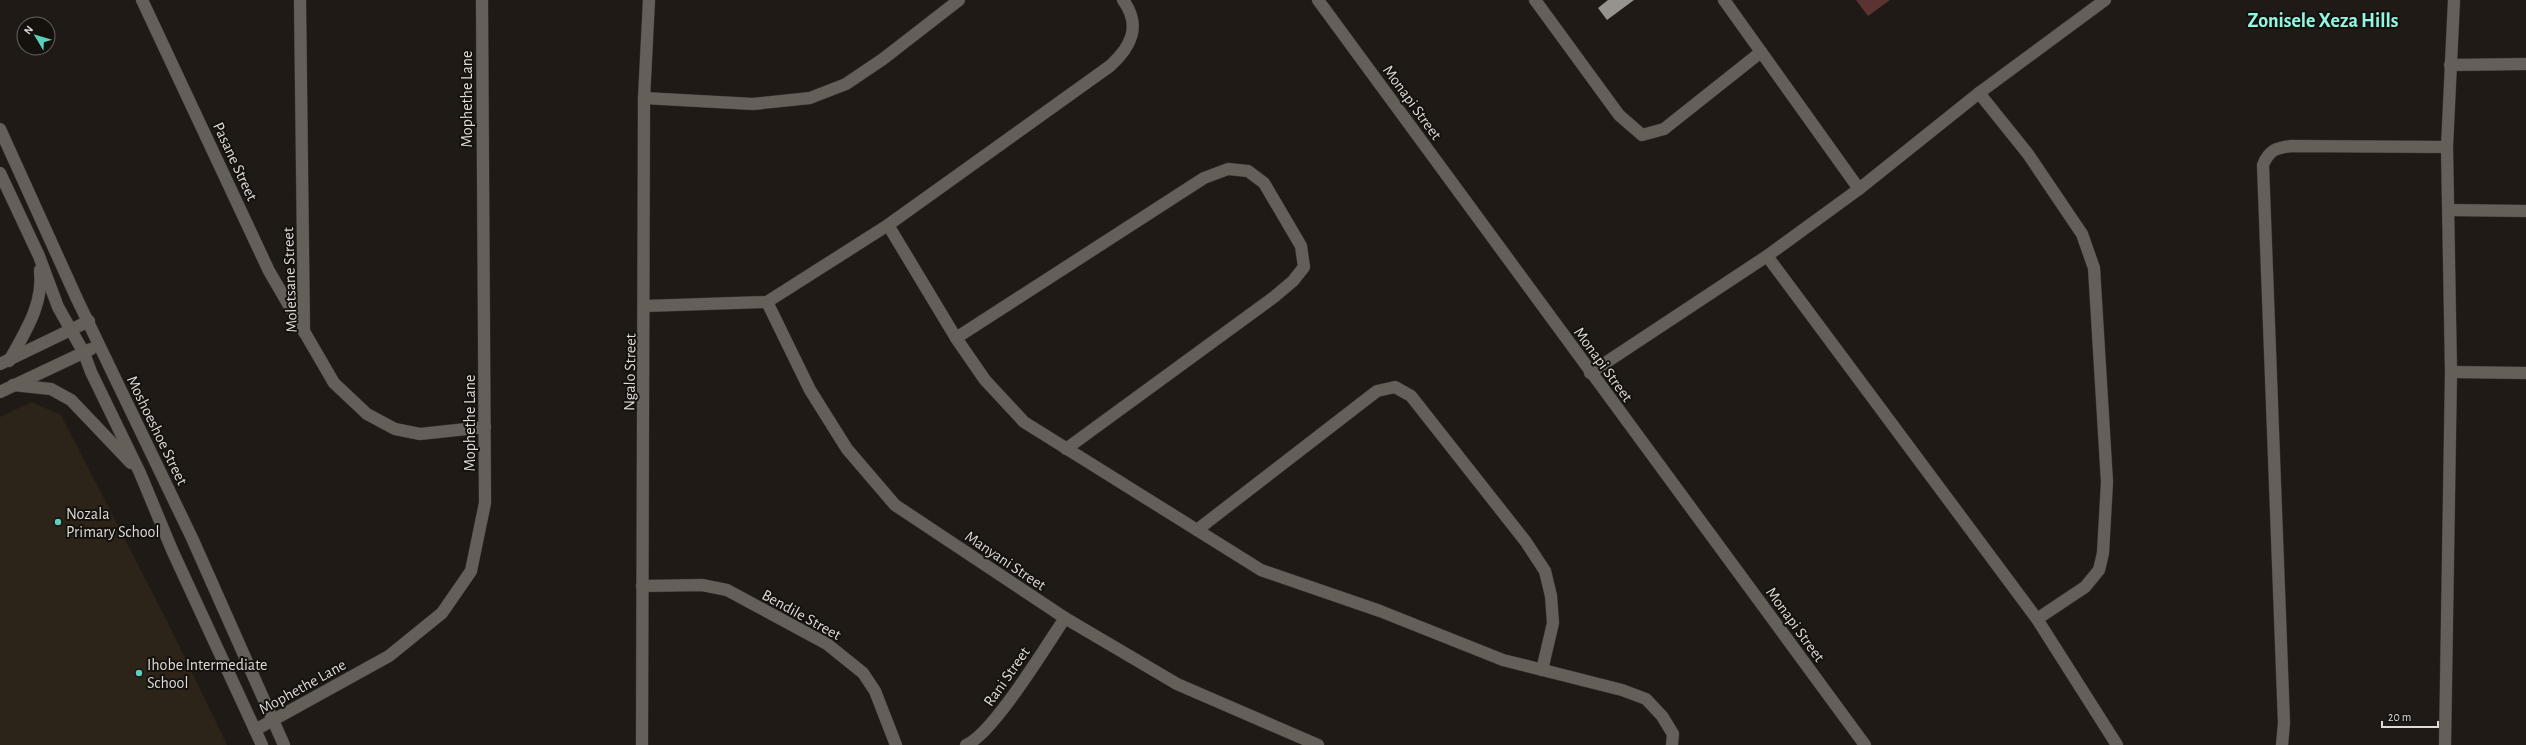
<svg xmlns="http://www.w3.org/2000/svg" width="2526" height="745" font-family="'Alegreya Sans',sans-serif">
<rect width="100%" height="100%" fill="#1f1a15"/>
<polygon fill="#2c2319" points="31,402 61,415 170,627 227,745 0,745 0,417"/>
<polygon fill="#5b3331" points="1856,0 1890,0 1868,16"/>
<polygon fill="#96938c" points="1608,0 1634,0 1607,20 1598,8"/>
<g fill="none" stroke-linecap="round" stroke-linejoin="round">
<defs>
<g id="street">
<polyline points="142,0 269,271 334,383 367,414 395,429 420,434 485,427"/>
<polyline points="300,0 304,332"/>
<polyline points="1535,0 1619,115 1642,135 1664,129 1761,52"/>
<polyline points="1724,0 1859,189"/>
<polyline points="2450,65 2526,64"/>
<polyline points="1979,93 2028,154 2082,234 2094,268 2107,482 2103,553 2099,570 2085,587 2037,619"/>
<polyline points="644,98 753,104 810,98 846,84 883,59 959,0"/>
<polyline points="2449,210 2526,211"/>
<polyline points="888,225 956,338 985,380 1024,422 1261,570 1380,611 1503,660 1622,690 1646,699 1662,716 1673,734 1672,745"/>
<polyline points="1767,256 2037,619 2117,745"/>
<polyline points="767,302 810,390 847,449 895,505 1065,618 1177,684 1318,745"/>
<path d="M645 306 767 302 888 225 1110 66C1131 47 1142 26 1123 0"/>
<polyline points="956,338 1204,178 1228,169 1248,171 1264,183 1301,246 1304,267 1293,281 1274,297 1066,449"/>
<polyline points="2451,372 2526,373"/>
<polyline points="1590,373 1767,256 1859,189 1979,93 2105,0"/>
<polyline points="1197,530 1377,391 1395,387 1411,396 1526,542 1545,571 1551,596 1553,623 1542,670"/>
<polyline points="642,586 702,585 727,590 827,644 863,673 875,691 896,745"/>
<polyline points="255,730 389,656 442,613 471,571 485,503 482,0"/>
<polyline points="642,745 644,98 649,0"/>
<path d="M966 745C993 734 1046 646 1065 618"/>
<path d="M2282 745 2284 723 2263 165C2269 150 2276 148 2291 146L2447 147"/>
<polyline points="2445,745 2451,372 2447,147 2454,0"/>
</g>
<g id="secondary">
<polyline points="1318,0 1865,745"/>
<polyline points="0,129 77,299 192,538 284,745"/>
<polyline points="0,173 39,256 58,307 84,353 91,372 140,473 172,550 262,745"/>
<path d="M9 361C25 332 44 304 40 270"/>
<polyline points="0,364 89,321"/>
<polyline points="13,385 51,389 71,400 131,463"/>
<polyline points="0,392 91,349"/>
</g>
</defs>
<use href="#street" stroke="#383432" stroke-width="13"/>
<use href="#secondary" stroke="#383432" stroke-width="13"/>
<use href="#street" stroke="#655f5a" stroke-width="12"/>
<use href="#secondary" stroke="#655f5a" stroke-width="12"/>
</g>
<g fill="#5dceb8" stroke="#15110d" stroke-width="1.5">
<circle cx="58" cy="522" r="4"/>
<circle cx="139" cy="673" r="4"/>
</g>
<g text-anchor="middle" stroke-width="4" stroke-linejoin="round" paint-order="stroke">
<g font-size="16" fill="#dddad7" stroke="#15110d">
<text transform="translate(466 99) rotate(-90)" y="6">Mophethe Lane</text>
<text transform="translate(1413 102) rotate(54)" y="6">Monapi Street</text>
<text transform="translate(236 161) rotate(65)" y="6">Pasane Street</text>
<text transform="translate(289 280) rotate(-92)" y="6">Moletsane Street</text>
<text transform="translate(1604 364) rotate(54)" y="6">Monapi Street</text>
<text transform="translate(629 372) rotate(-89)" y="6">Ngalo Street</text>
<text transform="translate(469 423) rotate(-90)" y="6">Mophethe Lane</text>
<text transform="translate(158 430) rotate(64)" y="6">Moshoeshoe Street</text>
<text transform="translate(1006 560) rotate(34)" y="6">Manyani Street</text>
<text transform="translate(802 614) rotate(29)" y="6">Bendile Street</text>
<text transform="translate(1796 624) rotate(54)" y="6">Monapi Street</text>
<text transform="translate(1006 676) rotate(-55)" y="6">Rani Street</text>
<text transform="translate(302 686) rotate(-29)" y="6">Mophethe Lane</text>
</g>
<g font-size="16" fill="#dddad7" stroke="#15110d" text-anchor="start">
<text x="66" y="519">Nozala<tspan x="66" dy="18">Primary School</tspan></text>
<text x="147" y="670">Ihobe Intermediate<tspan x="147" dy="18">School</tspan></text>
</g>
<g font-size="20" font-weight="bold" fill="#92f7e2" stroke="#15110d">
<text x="2323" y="27">Zonisele Xeza Hills</text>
</g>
</g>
<g transform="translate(36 36) rotate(308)"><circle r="19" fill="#15110d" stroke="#65615e"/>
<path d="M0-3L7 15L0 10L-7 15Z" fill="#5dceb8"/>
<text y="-6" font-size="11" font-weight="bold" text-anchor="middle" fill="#dddad7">N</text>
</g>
<path d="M2382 721v6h56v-6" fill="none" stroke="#dddad7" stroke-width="2"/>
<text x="2388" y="721" font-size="12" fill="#dddad7" stroke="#15110d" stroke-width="3" paint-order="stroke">20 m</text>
</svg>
